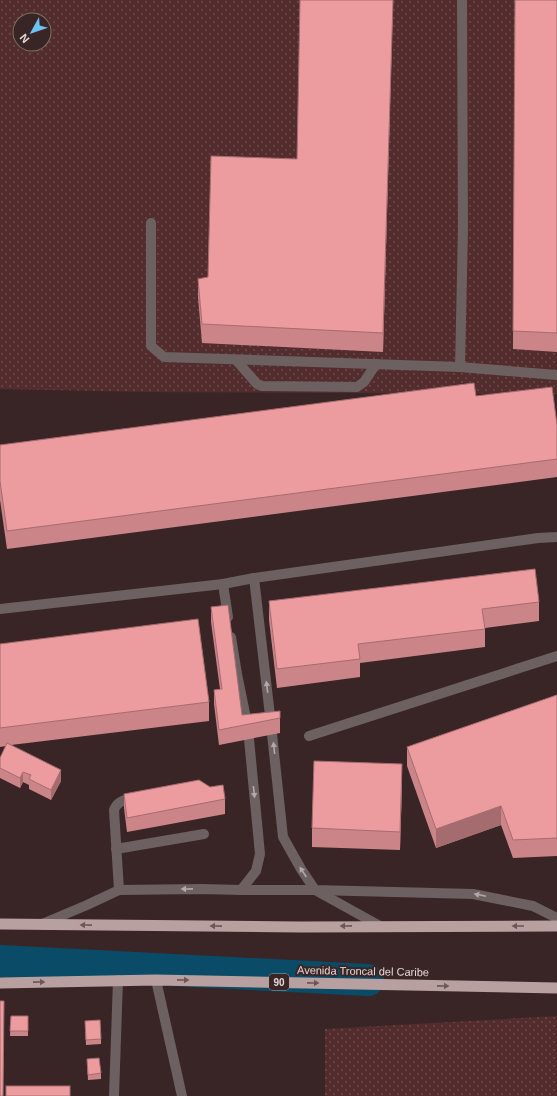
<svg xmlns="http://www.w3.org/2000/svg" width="557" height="1096" font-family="Arial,sans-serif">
<defs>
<pattern id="grass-dots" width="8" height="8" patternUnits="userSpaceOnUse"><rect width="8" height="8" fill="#532c2e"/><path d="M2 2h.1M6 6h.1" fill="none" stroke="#6c4a4c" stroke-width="1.8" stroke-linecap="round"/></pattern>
</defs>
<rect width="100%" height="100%" fill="#3a2526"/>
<g fill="url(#grass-dots)" fill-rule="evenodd">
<path d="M0 0H557V394L148 392 0 389ZM20 20H44V44H20Z"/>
<polygon points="557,1016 557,1096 325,1096 325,1029"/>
</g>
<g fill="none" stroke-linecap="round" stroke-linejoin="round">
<polyline stroke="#0a4c68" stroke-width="32" points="0,961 368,980"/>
<g stroke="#6c6061" stroke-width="10">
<polyline points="151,223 151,346 164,357 460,367 557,375"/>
<polyline points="236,360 257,384 262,386 357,387 364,382 376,364"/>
<polyline points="460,367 463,229 462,0"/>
<polyline points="254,578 271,724"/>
<polyline points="223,584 228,617"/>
<polyline points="0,609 223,584 254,578 538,538 557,537"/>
<polyline points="231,637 237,674 248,728"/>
<polyline points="272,734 283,837 301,869 315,890 473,894 533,906 557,918"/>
<polyline points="309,736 557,656"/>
<polyline points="116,849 204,834"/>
<path d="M119 890 114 810C118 799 127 800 137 799"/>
<polyline points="241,890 315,890 380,926"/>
<polyline points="42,924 87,905 119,890 202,889 241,890 256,871 260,854 249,739"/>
<polyline points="156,980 182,1096"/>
</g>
<polyline stroke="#6c6061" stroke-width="10" points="114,1096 118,980"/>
<g stroke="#b89fa0" stroke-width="11">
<polyline points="0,924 301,927 557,926"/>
<polyline points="0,983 156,980 557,988"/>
</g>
</g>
<g fill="#cb8589">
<polygon points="393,0 383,352 202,343 198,297 198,279 208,277 297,159"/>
<polygon points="515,0 557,0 557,352 513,349"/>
<polygon points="476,396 557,425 557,477 7,549 0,500 0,445"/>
<polygon points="269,601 539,602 539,621 485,628 485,647 360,663 360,677 277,688 269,620"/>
<polygon points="211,607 242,715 280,718 280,733 219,745 214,704 214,690 220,689 211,622"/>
<polygon points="0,644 209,702 209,721 11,745 61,781 51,800 29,789 29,785 23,782 20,788 0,778 0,758 6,746 0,747"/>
<polygon points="557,695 557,856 513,858 501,825 436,848 407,766 407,747"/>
<polygon points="402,783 400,850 312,847 312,828"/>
<polygon points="124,794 225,799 225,814 127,832 124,808"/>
<polygon points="11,1016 28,1016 28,1036 10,1036"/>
<polygon points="85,1021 101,1039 101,1044 86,1045"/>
<polygon points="87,1059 101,1073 101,1079 88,1080"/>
</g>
<g fill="#a56c6f">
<polygon points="393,0 383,352 383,333"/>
<polygon points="402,764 402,783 400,850 400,832"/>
<polygon points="61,770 61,781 51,800 51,790"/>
<polygon points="23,772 23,782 20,788 20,778"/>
<polygon points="501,806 501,825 436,848 436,829"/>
</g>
<g fill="#ec9b9f" stroke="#a56c6f">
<polygon points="300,0 393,0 383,333 202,324 198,279 208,277 211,156 297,159"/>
<polygon points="515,0 557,0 557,333 513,331"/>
<polygon points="474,383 476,396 552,387 557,425 557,459 7,531 0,481 0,445"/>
<polygon points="535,569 539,602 482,609 485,629 358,644 360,659 277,669 269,601"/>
<polygon points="228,605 242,715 280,711 280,718 219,730 214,690 222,689 211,607"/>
<polygon points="198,619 209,702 0,728 0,644"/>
<polygon points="557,695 557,838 513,840 501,806 436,829 407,747"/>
<polygon points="7,743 61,770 51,790 29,779 31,775 23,772 20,778 0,768 0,758"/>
<polygon points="314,761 402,764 400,832 312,828"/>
<polygon points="199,780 210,787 223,785 225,799 127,818 124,794"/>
<polygon points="0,1001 4,1001 3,1096 0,1096"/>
<polygon points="11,1016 28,1016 28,1031 10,1031"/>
<polygon points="100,1020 101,1039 86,1040 85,1021"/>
<polygon points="99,1058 101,1073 88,1075 87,1059"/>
<rect x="6" y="1086" width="64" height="10"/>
</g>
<defs><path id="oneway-solid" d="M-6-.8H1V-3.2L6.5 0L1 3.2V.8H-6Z"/></defs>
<g fill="#b5a8a8">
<use href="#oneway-solid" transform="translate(267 687) rotate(-97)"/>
<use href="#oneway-solid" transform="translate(274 748) rotate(-96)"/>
<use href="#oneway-solid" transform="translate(254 792) rotate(84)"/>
<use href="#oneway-solid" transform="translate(303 872) rotate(-123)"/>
<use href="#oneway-solid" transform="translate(187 889) rotate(179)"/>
<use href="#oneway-solid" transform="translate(480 895) rotate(-168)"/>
</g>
<g fill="#6c5657">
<use href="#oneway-solid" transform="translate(86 925) rotate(-179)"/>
<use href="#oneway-solid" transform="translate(216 926) rotate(-179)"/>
<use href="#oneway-solid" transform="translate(346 926) rotate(179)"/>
<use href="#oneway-solid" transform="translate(518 926) rotate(-180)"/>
<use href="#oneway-solid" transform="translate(183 980) rotate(1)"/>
<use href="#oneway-solid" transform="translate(39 982) rotate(-1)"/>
<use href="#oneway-solid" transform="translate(313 983) rotate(1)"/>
<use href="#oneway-solid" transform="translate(443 986) rotate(1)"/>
</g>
<g text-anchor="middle" stroke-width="4" stroke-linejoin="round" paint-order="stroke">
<rect fill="#3a2526" stroke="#b2a2a3" stroke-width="1" x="269" y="974" width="20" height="16" rx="3"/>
<g font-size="10" font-weight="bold" fill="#e6d8d8">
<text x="279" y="986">90</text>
</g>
<g font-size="11" fill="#e6d8d8" stroke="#3a2526">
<text transform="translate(363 971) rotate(1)" y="4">Avenida Troncal del Caribe</text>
</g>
</g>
<g transform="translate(32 32) rotate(230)"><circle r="19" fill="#3a2526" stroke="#7f6d6d"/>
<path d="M0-3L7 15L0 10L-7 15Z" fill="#6bc3f2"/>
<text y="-6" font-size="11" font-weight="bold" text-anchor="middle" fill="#e6d8d8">N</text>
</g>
</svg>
